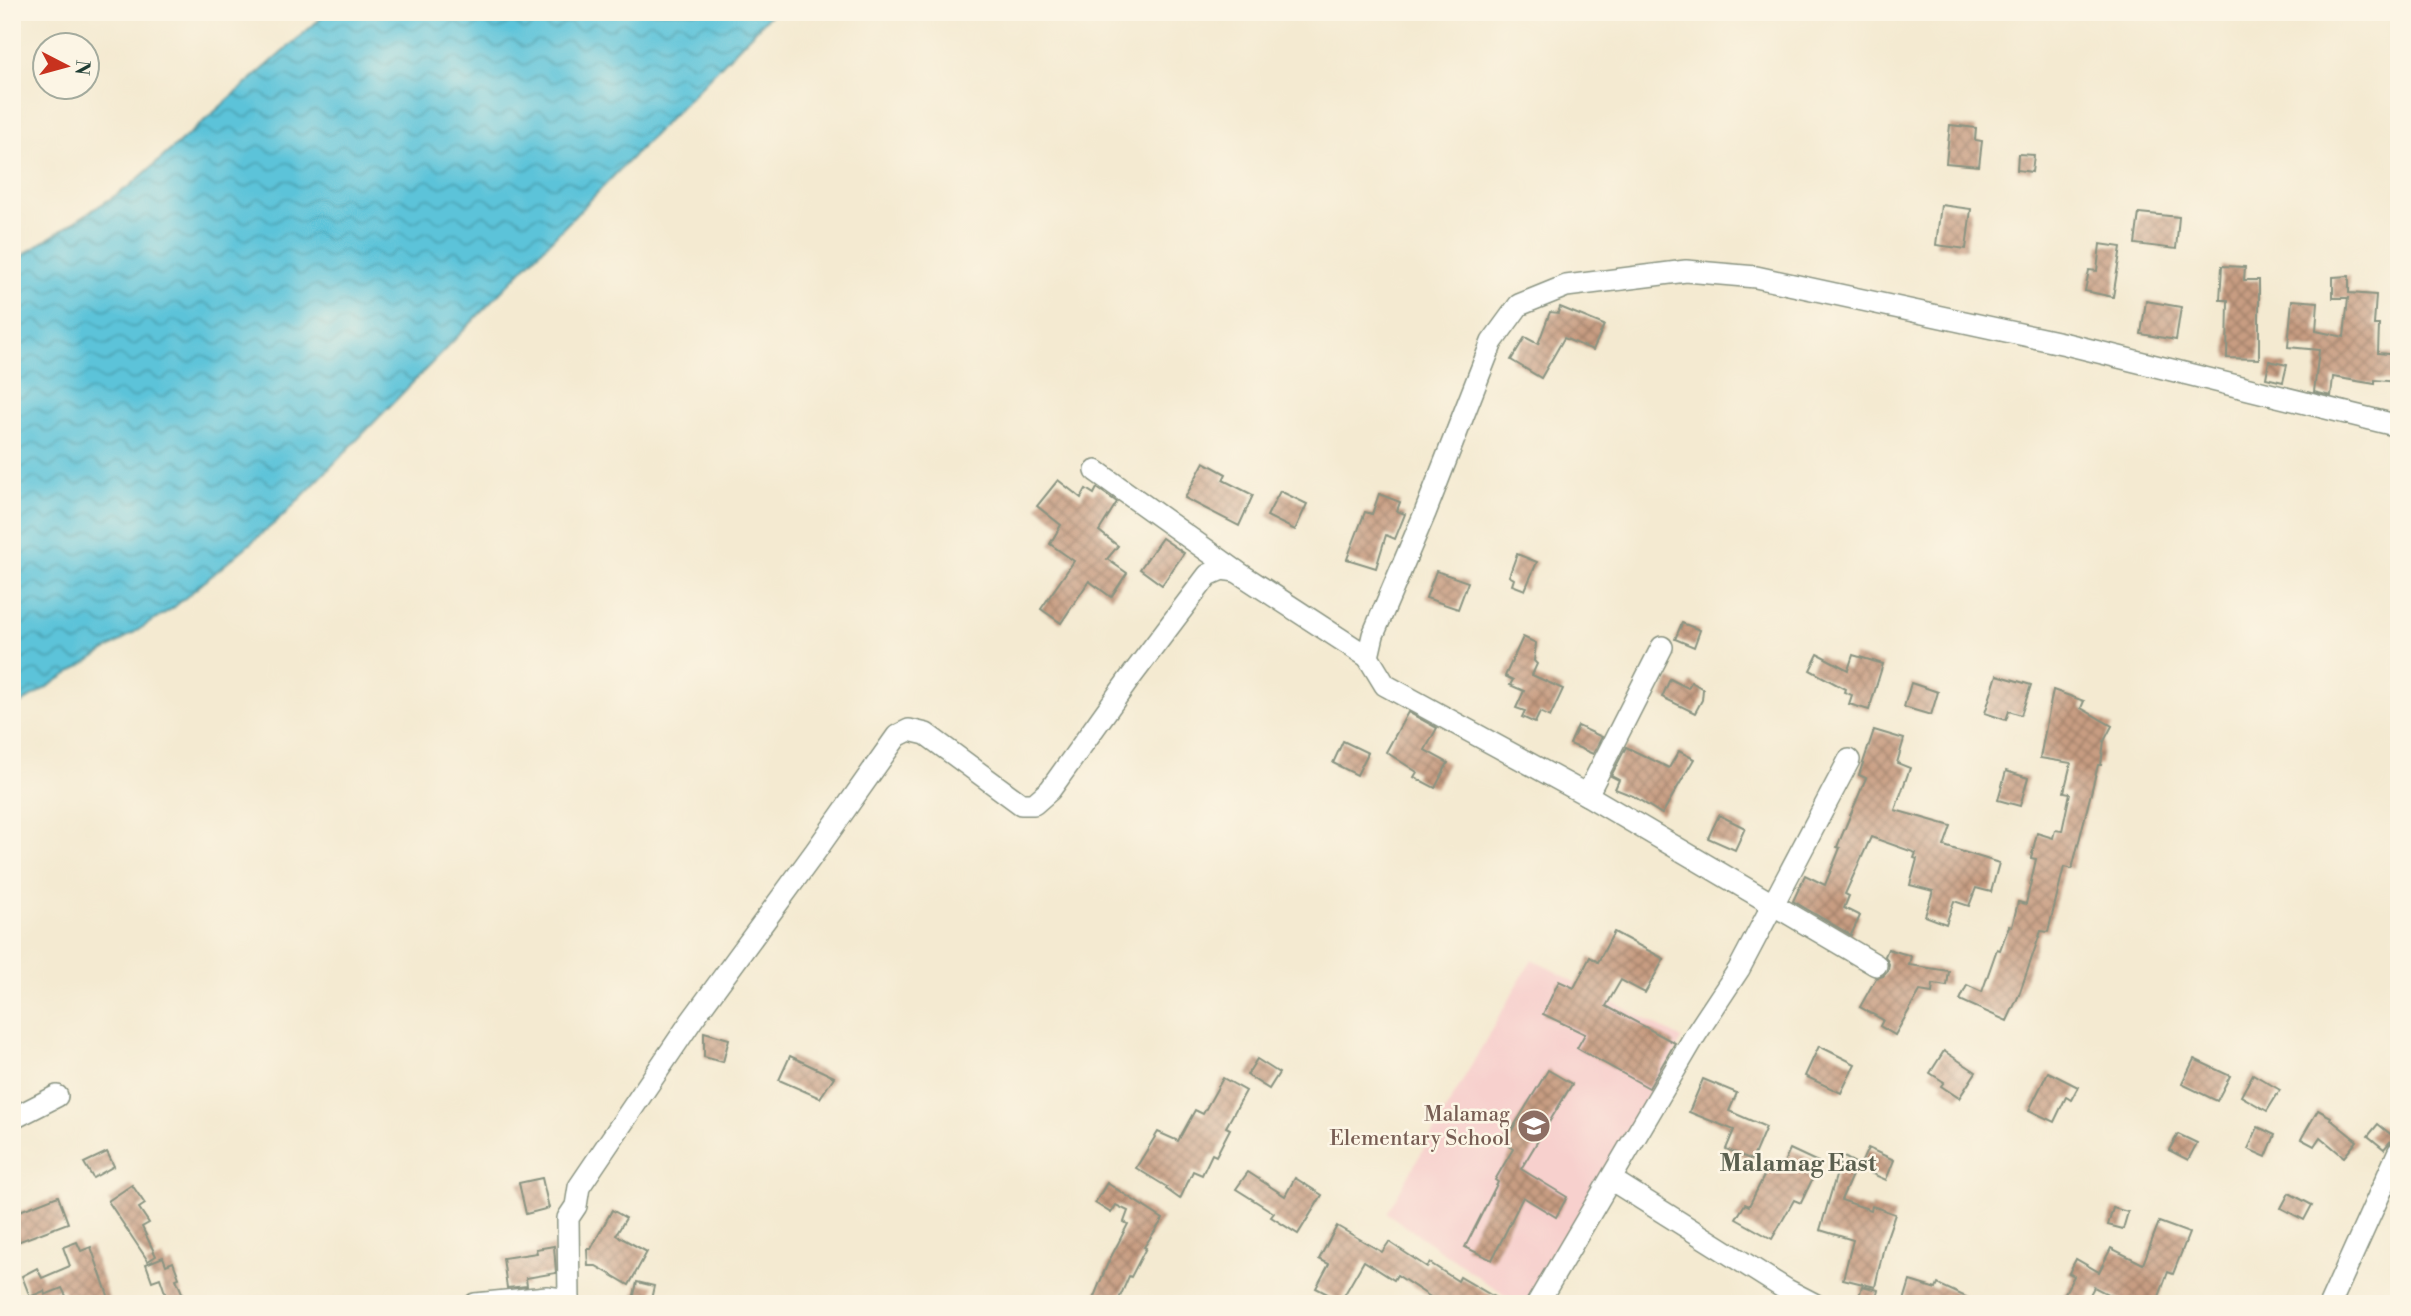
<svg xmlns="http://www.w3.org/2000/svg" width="2411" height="1316" font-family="'Libre Bodoni',serif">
<defs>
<pattern id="water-waves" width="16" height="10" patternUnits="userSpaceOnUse" patternTransform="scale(1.75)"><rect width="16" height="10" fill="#5cc3d9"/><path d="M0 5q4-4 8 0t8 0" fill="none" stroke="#4ba0b1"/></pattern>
<pattern id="building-cross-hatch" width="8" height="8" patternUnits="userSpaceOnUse" patternTransform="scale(1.75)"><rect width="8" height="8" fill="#c89d82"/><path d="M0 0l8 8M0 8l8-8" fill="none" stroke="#a2816b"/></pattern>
</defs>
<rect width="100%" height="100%" fill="#fcf5e5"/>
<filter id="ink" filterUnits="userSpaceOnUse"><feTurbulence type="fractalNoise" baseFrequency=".0143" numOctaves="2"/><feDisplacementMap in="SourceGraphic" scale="14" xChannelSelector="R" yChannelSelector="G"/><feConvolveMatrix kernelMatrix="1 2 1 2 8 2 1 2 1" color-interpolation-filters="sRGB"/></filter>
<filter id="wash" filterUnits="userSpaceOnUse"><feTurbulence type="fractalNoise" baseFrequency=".00686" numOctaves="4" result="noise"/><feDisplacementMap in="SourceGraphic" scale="28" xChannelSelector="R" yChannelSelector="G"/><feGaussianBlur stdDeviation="1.57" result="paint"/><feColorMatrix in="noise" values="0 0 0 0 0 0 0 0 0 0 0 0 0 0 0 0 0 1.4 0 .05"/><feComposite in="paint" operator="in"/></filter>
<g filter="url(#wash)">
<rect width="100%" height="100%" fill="#f4ead1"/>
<polygon fill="#f7d0cd" points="1532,959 1682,1039 1531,1304 1517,1304 1387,1213"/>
<polygon fill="url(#water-waves)" stroke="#3e8086" stroke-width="2" points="328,12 773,12 283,516 173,608 12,709 12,262 130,186"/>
<g id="blocks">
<g fill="url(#building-cross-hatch)">
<polygon points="1950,125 1976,128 1975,140 1982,141 1979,166 1946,163"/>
<polygon points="2018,154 2034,155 2032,172 2017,170"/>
<polygon points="1941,205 1971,209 1966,249 1936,245"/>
<polygon points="2139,213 2179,217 2176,249 2135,244"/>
<polygon points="2100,244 2121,247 2113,297 2085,291 2089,270 2097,271"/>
<polygon points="2222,266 2245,267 2244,280 2259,280 2259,359 2227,358 2228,300 2220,300"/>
<polygon points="2349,276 2349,293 2376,295 2374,325 2379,325 2378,353 2399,355 2399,382 2375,380 2375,384 2333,377 2331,396 2314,392 2319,350 2288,347 2292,300 2318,302 2316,331 2344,337 2348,298 2333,298 2333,277"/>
<polygon points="2146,301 2181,307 2176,340 2141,334"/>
<polygon points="1560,307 1604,325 1593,350 1564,338 1541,378 1511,360 1525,337 1538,344 1550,312 1558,313"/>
<polygon points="2269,361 2287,365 2283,382 2266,378"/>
<polygon points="1204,462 1226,474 1223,480 1253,495 1239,526 1185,498"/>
<polygon points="1058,480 1081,498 1086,489 1094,494 1097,488 1117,502 1099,531 1118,546 1107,559 1127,573 1111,597 1089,581 1061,623 1041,609 1074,561 1050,544 1061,525 1037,506"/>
<polygon points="1280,491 1307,504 1295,530 1267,516"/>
<polygon points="1379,494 1400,502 1397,511 1405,514 1395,539 1386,535 1376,568 1347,559 1365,512 1372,514"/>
<polygon points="1162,538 1184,553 1162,585 1140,569"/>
<polygon points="1517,554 1537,562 1525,590 1512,585 1514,579 1509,576"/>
<polygon points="1436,571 1468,582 1458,609 1426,598"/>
<polygon points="1682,623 1700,630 1694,647 1675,639"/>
<polygon points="1523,637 1536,643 1534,661 1537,664 1532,675 1563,689 1550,717 1540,712 1535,723 1522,717 1525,711 1516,708 1524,691 1510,685 1513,680 1505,676"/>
<polygon points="1818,654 1848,670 1853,655 1883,664 1869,710 1849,704 1852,695 1844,692 1845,689 1810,670"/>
<polygon points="1997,675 2031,685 2021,715 2009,711 2006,720 1985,713"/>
<polygon points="1670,679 1688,688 1691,682 1703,689 1702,700 1695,713 1662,697"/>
<polygon points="1911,683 1938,692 1931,715 1904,707"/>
<polygon points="2053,690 2084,701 2081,708 2112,726 2104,741 2101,765 2098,765 2072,869 2064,867 2048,932 2041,931 2019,995 2007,1021 1960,1000 1967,985 1982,992 1997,949 2000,950 2009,926 2012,927 2018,902 2026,904 2036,859 2031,858 2037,833 2053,838 2055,830 2062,831 2070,793 2064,792 2071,763 2040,758"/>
<polygon points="1408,712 1437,728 1425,750 1448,763 1435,788 1414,777 1417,772 1386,752"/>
<polygon points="1578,726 1602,737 1593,754 1570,744"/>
<polygon points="1874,730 1904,739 1897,763 1910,768 1895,810 1951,826 1944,846 1999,863 1991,892 1976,888 1969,906 1954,901 1946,924 1925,916 1933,891 1910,885 1917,859 1914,858 1916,853 1871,837 1845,894 1849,896 1844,908 1860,916 1851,935 1793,901 1805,875 1825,885 1840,848 1837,847 1866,778 1859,775"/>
<polygon points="1343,741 1368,753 1357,775 1333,763"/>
<polygon points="1626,747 1669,768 1679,751 1694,759 1662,814 1633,796 1615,789 1619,780 1611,776"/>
<polygon points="2006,771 2028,778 2020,806 1998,800"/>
<polygon points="1719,815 1745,828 1735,850 1708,838"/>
<polygon points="1614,932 1664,959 1645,993 1621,980 1606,1006 1675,1043 1649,1088 1577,1048 1585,1034 1543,1014 1559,981 1574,988 1590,957 1598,962"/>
<polygon points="1888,949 1911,956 1909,965 1949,971 1947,986 1933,984 1932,993 1920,991 1895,1035 1880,1026 1883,1020 1860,1007 1876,978 1883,976 1888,971 1889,964 1885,956"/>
<polygon points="704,1032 729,1039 723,1062 704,1057"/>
<polygon points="1819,1046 1855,1064 1841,1093 1805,1076"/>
<polygon points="1944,1051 1976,1072 1959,1098 1941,1086 1944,1082 1930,1073"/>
<polygon points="790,1056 834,1077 820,1098 779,1080"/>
<polygon points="1257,1059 1279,1073 1269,1089 1247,1075"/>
<polygon points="2194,1059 2230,1076 2217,1101 2182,1084"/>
<polygon points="1548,1070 1572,1084 1521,1169 1567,1197 1556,1217 1523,1197 1492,1260 1465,1247 1498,1182 1495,1180 1513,1149 1504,1143"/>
<polygon points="2048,1072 2078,1087 2071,1100 2066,1097 2054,1122 2029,1110"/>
<polygon points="2253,1074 2280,1090 2267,1111 2241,1096"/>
<polygon points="1223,1078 1246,1091 1226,1127 1230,1129 1216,1156 1212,1154 1202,1175 1193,1171 1180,1199 1166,1189 1167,1187 1136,1168 1158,1132 1178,1141 1195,1110 1203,1114"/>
<polygon points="1703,1079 1737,1093 1729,1111 1766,1127 1752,1160 1726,1149 1734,1130 1689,1112"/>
<polygon points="2318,1110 2331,1117 2330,1119 2357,1141 2344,1157 2320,1137 2314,1146 2301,1139"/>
<polygon points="2378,1124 2394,1137 2384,1149 2368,1136"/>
<polygon points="2258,1127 2275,1135 2266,1157 2248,1149"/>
<polygon points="2178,1134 2197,1143 2188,1160 2169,1150"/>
<polygon points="1868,1148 1894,1160 1886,1180 1859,1168"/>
<polygon points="1790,1149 1820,1163 1801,1203 1794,1200 1772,1239 1736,1219 1745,1204 1749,1206 1768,1168 1779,1173"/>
<polygon points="107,1152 114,1166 93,1178 84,1163"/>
<polygon points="1842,1156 1857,1164 1841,1200 1871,1210 1872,1206 1895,1214 1884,1246 1875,1287 1843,1279 1853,1240 1820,1230"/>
<polygon points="1248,1172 1285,1196 1295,1178 1322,1195 1298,1234 1271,1217 1274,1213 1236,1189"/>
<polygon points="542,1178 549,1208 526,1214 519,1183"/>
<polygon points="1107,1183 1163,1219 1144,1247 1146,1248 1131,1277 1129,1276 1117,1304 1091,1304 1107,1265 1128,1224 1124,1222 1128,1211 1116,1205 1111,1213 1095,1203"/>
<polygon points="132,1185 145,1204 139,1208 149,1223 142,1227 156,1256 148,1261 108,1201"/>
<polygon points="2289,1193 2312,1205 2304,1220 2281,1208"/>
<polygon points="58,1196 68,1223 12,1244 12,1214"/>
<polygon points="2113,1208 2128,1212 2123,1229 2108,1225"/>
<polygon points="612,1210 626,1218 616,1235 647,1252 629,1285 596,1266 588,1266 587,1249 591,1249"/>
<polygon points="2159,1222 2189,1233 2173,1274 2168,1272 2157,1302 2151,1300 2150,1304 2127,1304 2094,1287 2085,1304 2059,1304 2074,1276 2069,1273 2076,1259 2099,1272 2111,1248 2143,1264"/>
<polygon points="1337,1226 1382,1252 1389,1242 1427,1267 1430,1263 1458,1281 1460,1277 1506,1304 1441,1304 1397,1275 1394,1280 1364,1261 1341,1301 1316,1288 1329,1264 1319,1259"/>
<polygon points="77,1242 81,1251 91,1247 111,1304 70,1304 62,1288 45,1295 44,1291 30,1297 22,1276 37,1268 42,1278 70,1266 63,1247"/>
<polygon points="554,1246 556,1273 526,1278 527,1286 507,1288 503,1258 537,1253 536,1249"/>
<polygon points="163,1257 166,1265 173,1262 179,1278 176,1279 187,1304 169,1304 160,1278 152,1281 146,1264"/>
<polygon points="1910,1281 1936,1289 1938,1284 1981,1304 1903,1304"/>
<polygon points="637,1282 654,1286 650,1304 632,1304"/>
<polygon points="1862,1286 1878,1290 1875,1304 1857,1304"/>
</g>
</g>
</g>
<g filter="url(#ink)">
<use href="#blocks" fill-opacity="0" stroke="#8a9482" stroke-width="2"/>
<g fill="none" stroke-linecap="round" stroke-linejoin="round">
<defs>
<g id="minor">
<polyline points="1096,471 1236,571 1368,657"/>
<polyline points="1587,795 1662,647"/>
<polyline points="1876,965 1587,795 1385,685 1368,657 1373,635 1425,513 1492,342 1519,305 1566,286 1686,271 1756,277 2066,344 2399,426"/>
<polyline points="12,1119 57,1096"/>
<polyline points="1612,1180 1787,1290 1814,1304"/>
<polyline points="569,1300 568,1218 576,1206 579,1187 692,1020 815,852 897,736 909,730 926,734 1021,804 1034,804 1050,790 1130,678 1208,575 1222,569 1236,571"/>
<polyline points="475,1304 547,1297 569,1300 568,1304"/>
<polyline points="1537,1304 1696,1034 1739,969 1849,760"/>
<polyline points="2330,1304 2399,1151"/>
</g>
</defs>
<use href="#minor" stroke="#8a9482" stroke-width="24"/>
<use href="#minor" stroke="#fff" stroke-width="21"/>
</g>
</g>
<defs>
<symbol id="school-disc" viewBox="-11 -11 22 22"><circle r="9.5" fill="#8d6e63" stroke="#fcf5e5"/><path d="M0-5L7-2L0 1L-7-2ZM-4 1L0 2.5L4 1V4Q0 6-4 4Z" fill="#fff"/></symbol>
</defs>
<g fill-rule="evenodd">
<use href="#school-disc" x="1515" y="1107" width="38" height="38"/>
</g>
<g text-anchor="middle" stroke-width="5" stroke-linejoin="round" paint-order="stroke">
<g font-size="21" fill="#785e54" stroke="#fcf5e5" text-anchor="end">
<text x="1510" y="1121">Malamag<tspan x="1510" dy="24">Elementary School</tspan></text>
</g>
<g font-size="24" font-weight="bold" fill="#5a5f4f" stroke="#fcf5e5">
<text x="1798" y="1171">Malamag East</text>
</g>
</g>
<rect width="2411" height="1316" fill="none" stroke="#fcf5e5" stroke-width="42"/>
<g transform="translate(66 66) rotate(96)"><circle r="33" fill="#fcf5e5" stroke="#a4ab9e" stroke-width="2"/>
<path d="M0-5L12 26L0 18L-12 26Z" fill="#c8321e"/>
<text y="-10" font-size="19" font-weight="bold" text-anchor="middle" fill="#1f3d34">N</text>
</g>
</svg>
